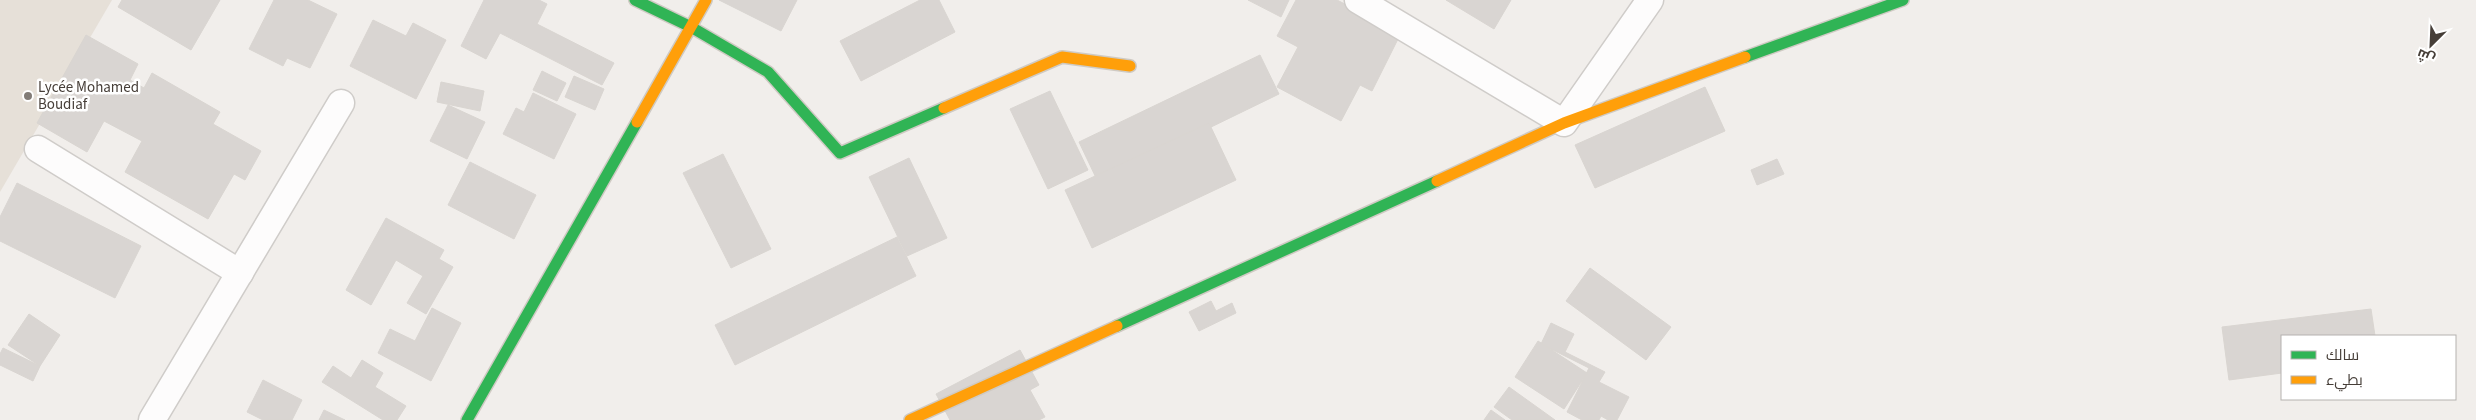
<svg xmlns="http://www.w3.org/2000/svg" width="2476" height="420" font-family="'Source Sans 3',Cairo,sans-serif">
<rect width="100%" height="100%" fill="#f1eeeb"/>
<polygon fill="#e6e0d8" points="0,0 112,0 0,192"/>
<g fill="#d9d5d2" stroke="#d9d5d1">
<polygon points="122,0 220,0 191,50 118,7"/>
<polygon points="274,0 308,0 337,14 310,68 287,58 283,66 249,49"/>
<polygon points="484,0 539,0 547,4 537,24 614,63 602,85 500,33 486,59 461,46"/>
<polygon points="719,0 797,0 781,31"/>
<polygon points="920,0 939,0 955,32 861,81 840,41"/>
<polygon points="1248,0 1289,0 1281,17"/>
<polygon points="1296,0 1337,0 1401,33 1372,91 1360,85 1341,121 1277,87 1298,47 1277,36"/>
<polygon points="1446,0 1511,0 1494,29"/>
<polygon points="373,20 406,36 413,23 446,40 416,99 350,66"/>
<polygon points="86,35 138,64 130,80 144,88 152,73 220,112 213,124 261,151 245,180 234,174 208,219 125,172 142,141 104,121 87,152 37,123"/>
<polygon points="1260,55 1279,94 1098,182 1079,142"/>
<polygon points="542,71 566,83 557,101 533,90"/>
<polygon points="574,76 604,89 595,110 565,97"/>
<polygon points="441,82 484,91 480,111 437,102"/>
<polygon points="1705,87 1725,131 1595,188 1575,145"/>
<polygon points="1050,91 1088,170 1048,189 1010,109"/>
<polygon points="533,93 576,114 554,159 503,134 516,108 524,112"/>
<polygon points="448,105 485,122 467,159 430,141"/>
<polygon points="1209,123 1236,180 1092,248 1065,190"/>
<polygon points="723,154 771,249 731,268 683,173"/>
<polygon points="909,158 947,238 907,256 869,177"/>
<polygon points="1777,159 1784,174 1757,185 1751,170"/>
<polygon points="470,162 536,195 514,239 448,205"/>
<polygon points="17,183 141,246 115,298 0,241 0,217"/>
<polygon points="386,218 444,250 439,259 453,267 426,314 407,303 423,276 396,260 371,305 346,290"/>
<polygon points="897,237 916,276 735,365 715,325"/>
<polygon points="1590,268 1671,327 1646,360 1566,301"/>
<polygon points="1211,301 1216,311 1232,303 1236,313 1199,331 1189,312"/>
<polygon points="432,308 461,323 431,381 378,353 390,329 415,341"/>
<polygon points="2371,309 2375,336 2282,336 2282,373 2229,380 2222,327"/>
<polygon points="29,314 60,335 40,366 8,345"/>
<polygon points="1551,323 1574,334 1565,352 1605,372 1599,382 1629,397 1617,420 1608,420 1601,416 1599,420 1582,420 1567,412 1589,368 1541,344"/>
<polygon points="1538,341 1587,373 1564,409 1515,377"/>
<polygon points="3,348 40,366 33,381 0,365 0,354"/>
<polygon points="1020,350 1039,385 1030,390 1045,417 1039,420 950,420 936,394"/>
<polygon points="362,360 383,373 375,387 406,406 397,420 383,420 322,382 333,366 351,378"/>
<polygon points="263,380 302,400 292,420 263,420 247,412"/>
<polygon points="1509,387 1555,420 1512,420 1494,407"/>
<polygon points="324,410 345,420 319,420"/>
<polygon points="1491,410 1505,420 1484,420"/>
</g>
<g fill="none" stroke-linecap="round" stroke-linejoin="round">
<defs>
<g id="street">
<polyline points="1358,0 1564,123 1650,0"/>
<polyline points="38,149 240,273"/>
<polyline points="152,420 341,103"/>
</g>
<g id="fast">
<polyline points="635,0 691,27 768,72 840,153 944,108"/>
<polyline points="1745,57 1903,0"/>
<polyline points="1117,326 1437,181"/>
<polyline points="467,420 637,122"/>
</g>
<g id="slow">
<polyline points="944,108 1062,57 1130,66"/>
<polyline points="637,122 706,0"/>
<polyline points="1437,181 1564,123 1745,57"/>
<polyline points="910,420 1117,326"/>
</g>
</defs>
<use href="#street" stroke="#cfccc9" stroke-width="29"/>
<use href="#fast" stroke="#cfcac3" stroke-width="14"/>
<use href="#slow" stroke="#cfcac3" stroke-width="14"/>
<use href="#street" stroke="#fdfcfc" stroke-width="26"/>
<use href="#fast" stroke="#30b455" stroke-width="11"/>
<use href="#slow" stroke="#ff9f0a" stroke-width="11"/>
</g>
<circle fill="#827c77" stroke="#fff" stroke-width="2" cx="28" cy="96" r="5"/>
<g text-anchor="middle" stroke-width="5" stroke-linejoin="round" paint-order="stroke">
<g font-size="15" fill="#463e38" stroke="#fff" text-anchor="start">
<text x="38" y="92">Lycée Mohamed<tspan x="38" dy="17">Boudiaf</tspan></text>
</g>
</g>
<rect x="2281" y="335" width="175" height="65" fill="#ffffff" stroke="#b5b2af"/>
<rect x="2291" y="351" width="25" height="8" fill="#30b455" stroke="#b5b2af"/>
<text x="2326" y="360" font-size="15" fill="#463e38">سالك</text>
<rect x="2291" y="376" width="25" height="8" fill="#ff9f0a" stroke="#b5b2af"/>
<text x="2326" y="385" font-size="15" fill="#463e38">بطيء</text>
<g transform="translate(2431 45) rotate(204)" stroke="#ffffff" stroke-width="4" paint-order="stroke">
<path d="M0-4L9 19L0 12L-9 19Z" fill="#463e38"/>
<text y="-8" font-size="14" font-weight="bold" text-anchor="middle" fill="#463e38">ش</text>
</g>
</svg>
